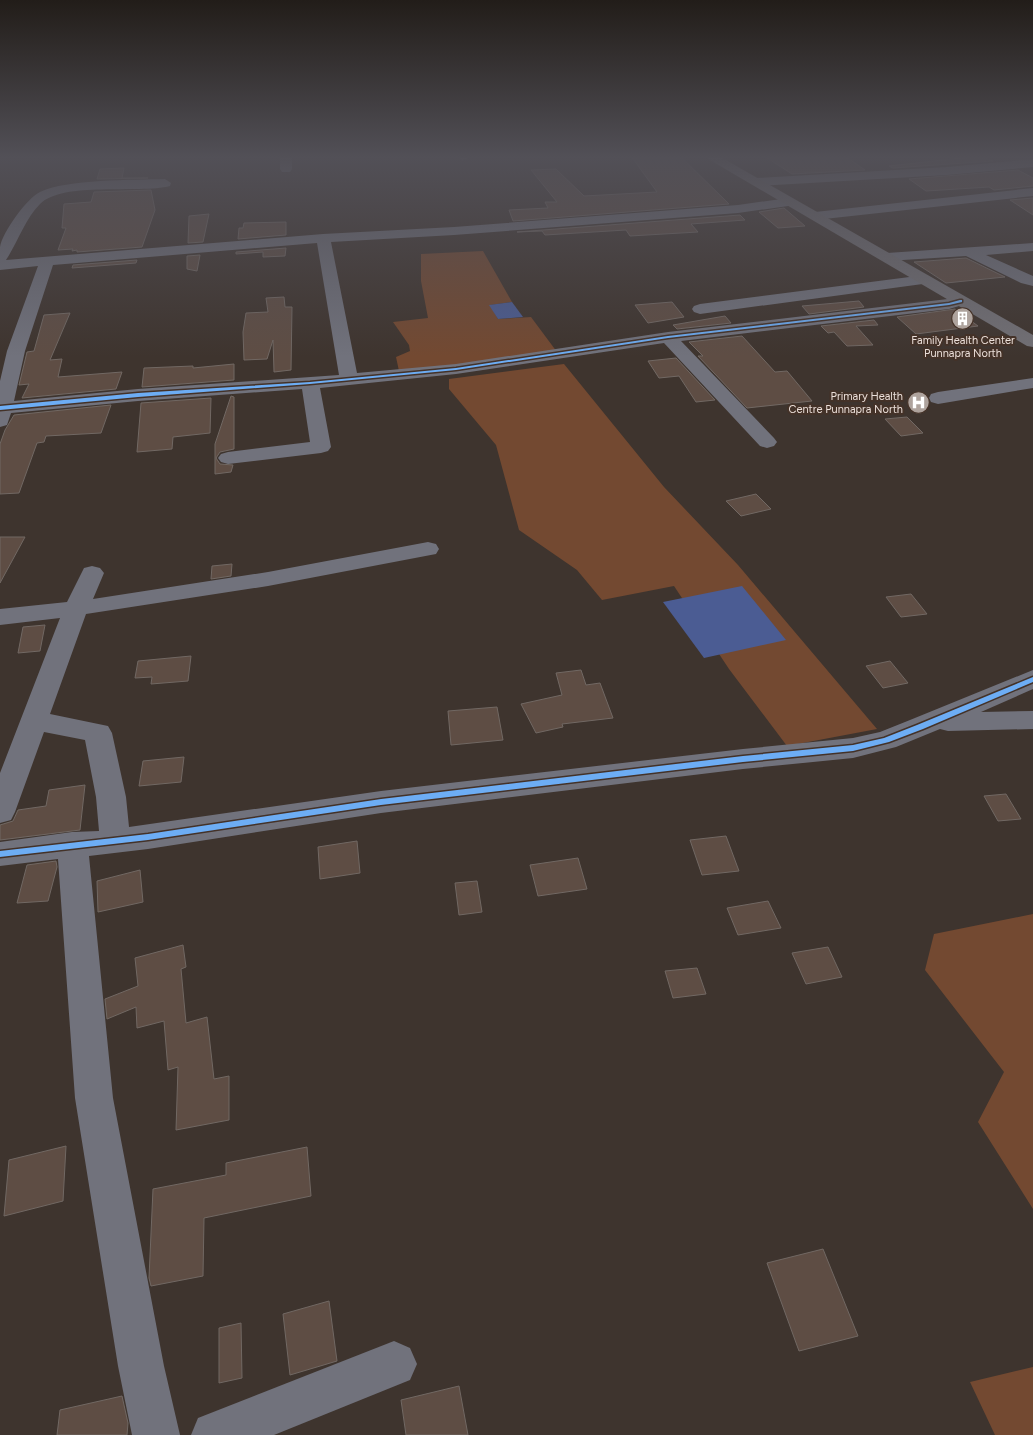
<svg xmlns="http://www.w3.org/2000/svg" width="1033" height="1435" font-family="Figtree,sans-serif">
<rect width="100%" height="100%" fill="#3e342e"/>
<g fill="#734931">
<polygon points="483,251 512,302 490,305 498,319 531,317 557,352 471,364 399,371 396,357 410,351 409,345 393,322 428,318 421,281 421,254"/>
<polygon points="564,364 664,487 738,565 877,729 787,746 729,669 674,586 602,600 577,570 519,530 496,445 449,389 449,379"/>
<polygon points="1033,914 1033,1209 978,1122 1004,1072 925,970 934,934"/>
<polygon points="1033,1367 1033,1435 995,1435 970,1382"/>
</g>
<g fill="#4b5c93">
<polygon points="512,302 523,317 498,319 489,305"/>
<polygon points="742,586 786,640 704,658 663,602"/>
</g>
<g fill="#5e4d44" stroke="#716863">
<polygon points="631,156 680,156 729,204 513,221 509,210 548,208 545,202 557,202 531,170 556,169 584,196 657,192"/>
<polygon points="764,156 845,156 865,170 792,174"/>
<polygon points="980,156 993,161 893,168 889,166"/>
<polygon points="124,168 122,178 148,178 97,179 100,169"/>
<polygon points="1018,170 1033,178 1033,186 994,190 989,187 926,191 909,179"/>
<polygon points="151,190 155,210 142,247 77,252 77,250 72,251 73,249 58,250 66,228 62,228 64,204 91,202 94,192"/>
<polygon points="1033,198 1033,215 1010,200"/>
<polygon points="784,208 805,226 778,228 759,212"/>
<polygon points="209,214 203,242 188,243 189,216"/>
<polygon points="740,215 745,220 691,224 698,232 630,236 626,230 545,235 542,231 517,232"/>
<polygon points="286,222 286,235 238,239 239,228 243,228 244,223"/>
<polygon points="286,248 285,256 263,257 263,252 236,254 236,252"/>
<polygon points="200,255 197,271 187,269 187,256"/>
<polygon points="966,258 1005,277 946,283 914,262"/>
<polygon points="137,260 136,263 72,268 73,265"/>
<polygon points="284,297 285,307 292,307 291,370 274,372 273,340 267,359 244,360 243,332 246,313 268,312 266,298"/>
<polygon points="859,301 864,307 809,314 802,306"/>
<polygon points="672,302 684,317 648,323 635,305"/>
<polygon points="955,309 978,326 916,334 897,317"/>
<polygon points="70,313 50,360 62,359 58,377 122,372 116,389 22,398 29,384 19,385 27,352 34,351 44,315"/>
<polygon points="725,316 731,323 677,329 673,325"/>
<polygon points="874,320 878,325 856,326 873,345 847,346 834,332 828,333 821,326"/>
<polygon points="742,336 775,372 787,371 812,401 747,408 698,356 703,356 689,342"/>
<polygon points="676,358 715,400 696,402 679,376 659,378 648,361"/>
<polygon points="234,364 234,380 142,387 144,368 193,366 193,368"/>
<polygon points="231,396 234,397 234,449 220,452 216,458 220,464 233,465 231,472 215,474 215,444"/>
<polygon points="211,398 210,433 173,437 172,449 137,452 141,403"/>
<polygon points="111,405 101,433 46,436 44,442 37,443 19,493 0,494 0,444 5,430 14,415"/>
<polygon points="907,417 923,433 901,436 885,419"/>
<polygon points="756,494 771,509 741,516 726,501"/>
<polygon points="0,537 25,537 0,583"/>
<polygon points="232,564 231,576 211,579 212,566"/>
<polygon points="911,594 927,614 901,617 886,597"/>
<polygon points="45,625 40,651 18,653 23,627"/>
<polygon points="191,656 188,681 151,684 152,677 135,678 138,661"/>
<polygon points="890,661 908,683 883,688 866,666"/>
<polygon points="581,670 586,685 600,683 613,718 562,724 563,727 536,733 521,704 562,695 556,673"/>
<polygon points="497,707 503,740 451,745 448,711"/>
<polygon points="184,757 181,782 139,786 143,761"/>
<polygon points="85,785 80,830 0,840 0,825 13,821 18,810 46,806 49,790"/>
<polygon points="1006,794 1021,819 998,821 984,796"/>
<polygon points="726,836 739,871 702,875 690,840"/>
<polygon points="357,841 360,873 320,879 318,847"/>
<polygon points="578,858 587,889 538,896 530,865"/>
<polygon points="56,861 57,867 48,901 17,903 27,865"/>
<polygon points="140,870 143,902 98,912 97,881"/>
<polygon points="477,881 482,912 459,915 455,883"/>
<polygon points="768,901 781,928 738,935 727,908"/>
<polygon points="183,945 186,967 181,969 186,1023 207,1017 214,1079 229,1076 229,1120 176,1130 178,1067 168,1070 164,1021 137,1028 136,1007 107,1019 105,999 138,986 135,958"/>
<polygon points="828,947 842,977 806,984 792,953"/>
<polygon points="697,968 706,994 673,998 665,971"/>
<polygon points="66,1146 63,1201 4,1216 9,1160"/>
<polygon points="307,1147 311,1196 204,1218 203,1276 151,1286 149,1278 153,1189 226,1175 226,1163"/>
<polygon points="823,1249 858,1336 799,1351 767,1263"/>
<polygon points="329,1301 337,1361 290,1375 283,1314"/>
<polygon points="241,1323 242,1378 219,1383 219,1328"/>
<polygon points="459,1386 468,1435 406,1435 401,1400"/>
<polygon points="122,1396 128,1423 127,1435 57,1435 60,1410"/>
</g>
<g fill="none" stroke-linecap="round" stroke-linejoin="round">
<g fill="#71727c" fill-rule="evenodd">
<polygon points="280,156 292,156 292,169 290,172 282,172 280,169"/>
<polygon points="470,156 463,161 457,157 457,156"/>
<polygon points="1033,159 1033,167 947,175 756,186 750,182 756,178 947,167"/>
<path d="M165 179 171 183 170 186C138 194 63 181 40 204 25 219 18 242 6 260L323 234 454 227 738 205 788 198 795 202 788 206 738 213 454 235 331 242 357 373 456 364 668 332 948 299 960 296 966 298 968 301 966 304 949 309 681 341 774 438 777 442 774 446 767 448 760 446 664 343 456 374 320 388 331 447 328 451 321 453 228 464 221 462 218 458 221 454 228 452 310 442 302 389 138 401 11 413 7 425 0 427V381L7 351 38 266 0 270C0 262 0 254 0 247 2 233 27 198 40 192 66 179 134 180 165 179ZM317 243 339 375 138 389 14 401 25 351 53 265Z"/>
<polygon points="1033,188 1033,196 815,220 808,216 815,212"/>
<polygon points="1033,243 1033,251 986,255 1033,276 1033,286 1021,283 966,256 887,261 882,260 880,257 882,254 887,253"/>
<polygon points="925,275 930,277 933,280 930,283 700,314 694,312 692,309 694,306 700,304"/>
<polygon points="1033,378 1033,388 938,404 931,402 929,398 931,394 938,392"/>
<polygon points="428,542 436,544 439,549 436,554 268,586 86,614 50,714 108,726 112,733 126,797 129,827 381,791 743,749 853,738 880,732 910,720 1033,670 1033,689 981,712 1033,711 1033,729 948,731 940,729 896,747 853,758 743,769 381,813 148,849 89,856 113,1098 164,1366 180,1435 132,1435 118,1366 75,1098 58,859 0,866 0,842 72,832 99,831 96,797 85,740 44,732 15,812 11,820 0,823 0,773 60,618 0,625 0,609 67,602 84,568 92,566 100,568 104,573 93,599 268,572"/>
<polygon points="394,1341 410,1348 417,1364 410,1380 274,1435 191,1435 198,1418"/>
</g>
<polygon fill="#727075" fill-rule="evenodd" points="703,156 719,156 1033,335 1033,347 1027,346"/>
<defs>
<g id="cycleway">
<polygon points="960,300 962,300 962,302 949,305 668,338 456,370 310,384 138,397 0,410 0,406 138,393 310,382 456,368 668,336 949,303"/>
<polygon points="1033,677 1033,682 923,729 889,742 853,751 743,762 381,805 148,840 0,857 0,851 148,834 381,799 743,756 853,745 884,738 917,725"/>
</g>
</defs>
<use href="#cycleway" stroke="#443228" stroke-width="3"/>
<use href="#cycleway" fill="#6dadf4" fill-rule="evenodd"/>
</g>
<linearGradient id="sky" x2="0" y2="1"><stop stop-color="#221d19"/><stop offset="0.44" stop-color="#525057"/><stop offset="1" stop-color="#525057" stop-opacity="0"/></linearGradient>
<rect width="1033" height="357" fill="url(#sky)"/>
<defs>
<symbol id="building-disc" viewBox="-11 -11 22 22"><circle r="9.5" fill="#aea39d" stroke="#443228"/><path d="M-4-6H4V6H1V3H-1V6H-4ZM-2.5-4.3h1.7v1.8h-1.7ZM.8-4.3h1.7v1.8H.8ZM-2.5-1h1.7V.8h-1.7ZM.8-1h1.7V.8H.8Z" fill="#fff"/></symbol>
<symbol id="hospital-disc" viewBox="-11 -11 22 22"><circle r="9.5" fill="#aea39d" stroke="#443228"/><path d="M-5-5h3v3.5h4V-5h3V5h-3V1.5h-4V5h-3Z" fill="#fff"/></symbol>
</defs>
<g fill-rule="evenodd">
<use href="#building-disc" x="950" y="306" width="25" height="25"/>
<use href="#hospital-disc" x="906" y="390" width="25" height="25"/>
</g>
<g text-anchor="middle" stroke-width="4" stroke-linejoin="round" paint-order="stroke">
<g font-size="11" fill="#ebdfd9" stroke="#443228">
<text x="963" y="344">Family Health Center<tspan x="963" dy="13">Punnapra North</tspan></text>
<text x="903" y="400" text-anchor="end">Primary Health<tspan x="903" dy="13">Centre Punnapra North</tspan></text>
</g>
</g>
</svg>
